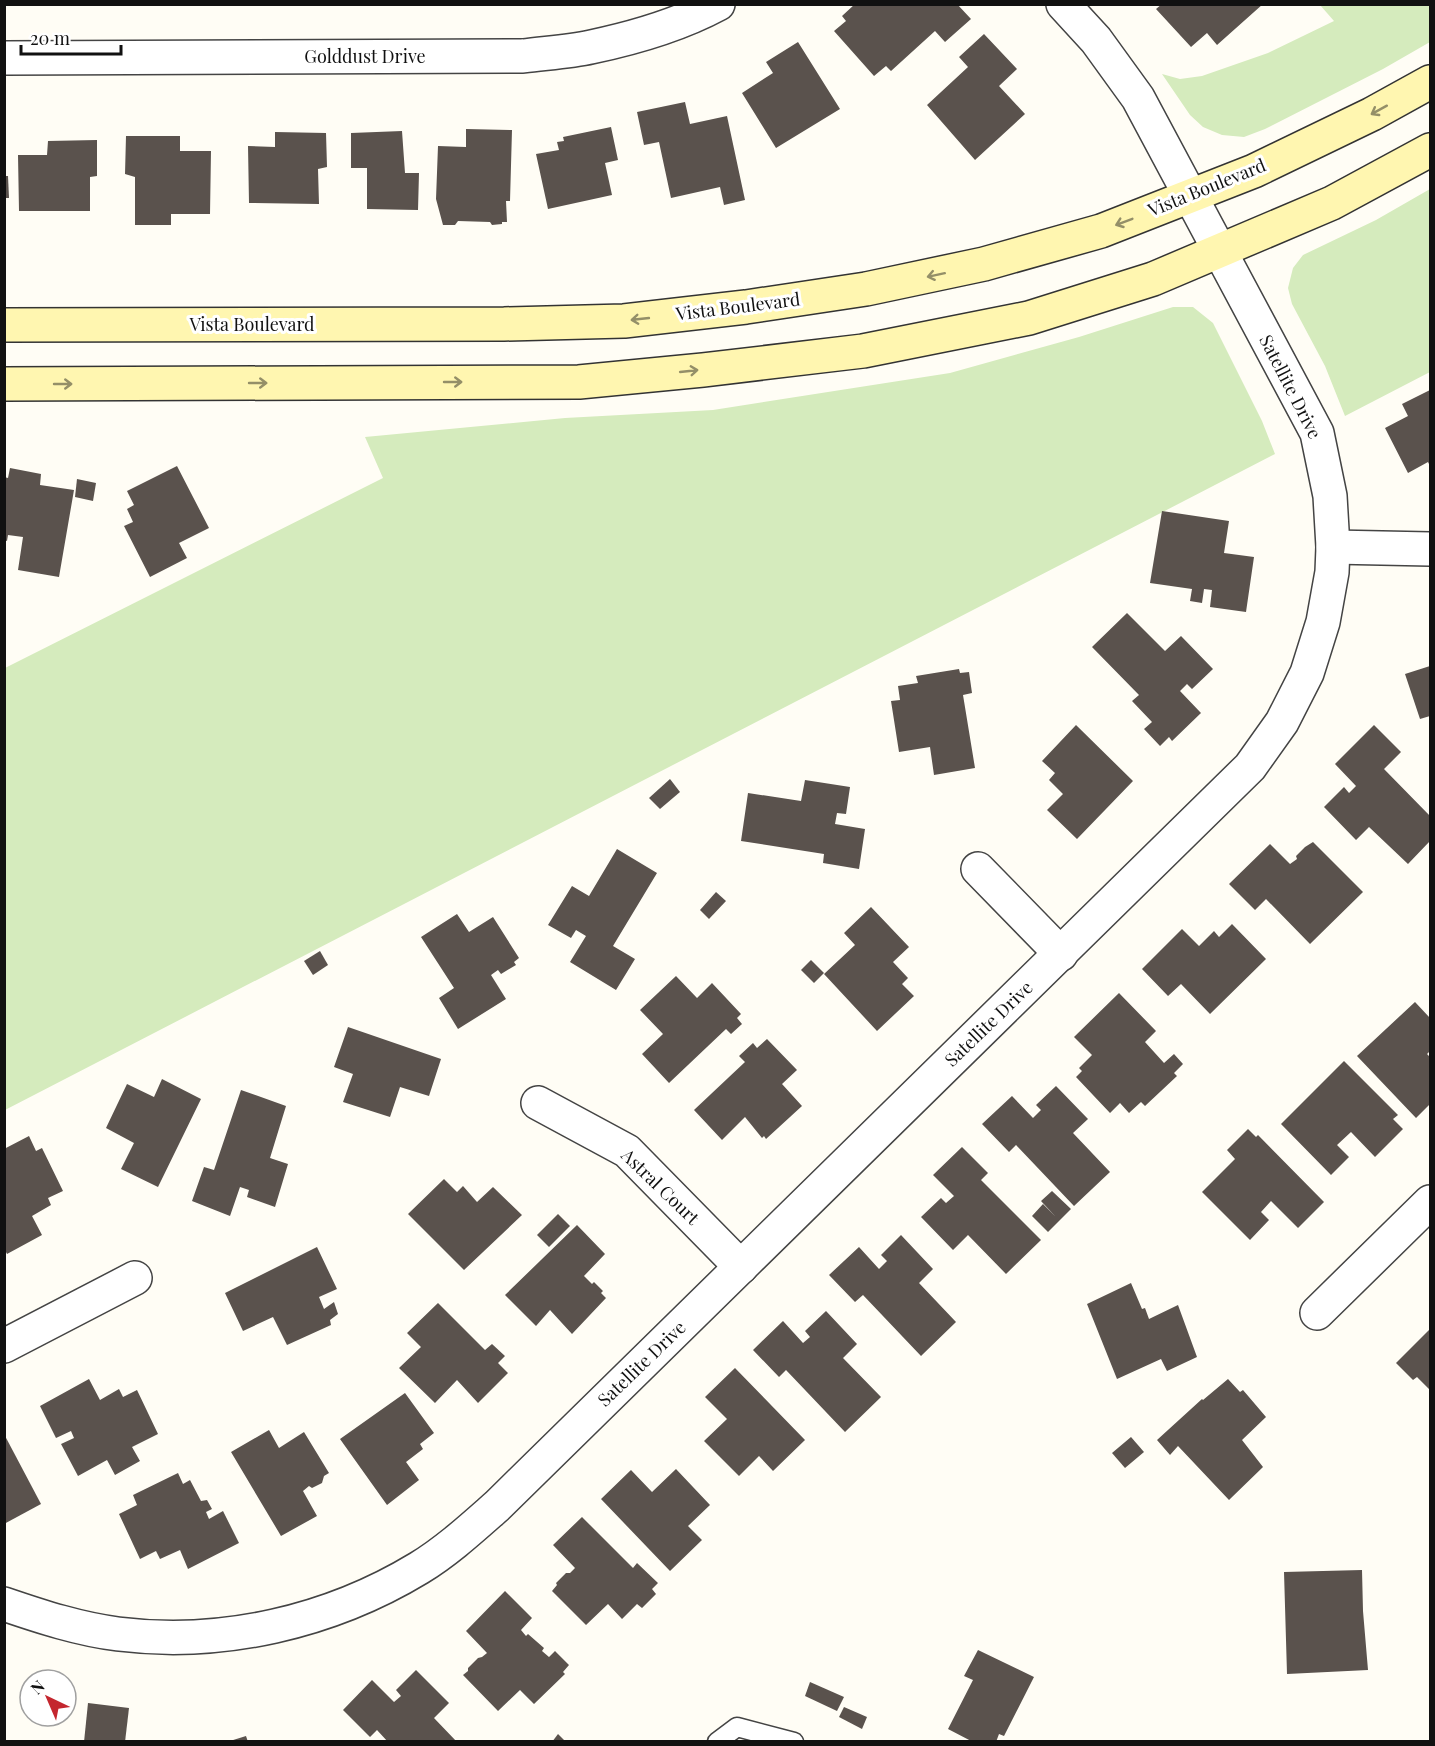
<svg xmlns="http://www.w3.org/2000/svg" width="1435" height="1746" font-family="'Playfair Display',serif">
<rect width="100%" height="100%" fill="#fffdf5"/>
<g fill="#d5ebbd">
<polygon points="1320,5 1430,5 1430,42 1383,69 1265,129 1244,137 1222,135 1203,127 1190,115 1162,74 1180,79 1202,76 1268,53 1334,21"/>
<polygon points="1430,189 1430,372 1345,416 1325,366 1292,304 1288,288 1293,268 1303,255 1376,220"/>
<polygon points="1173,307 1193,307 1213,323 1262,421 1275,454 5,1110 5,668 383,478 365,437 565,418 713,410 950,373 1079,337"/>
</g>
<g fill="#5a524d">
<polygon points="855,4 957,4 971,19 945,42 935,31 891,71 886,66 874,76 834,31 846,21 842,16"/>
<polygon points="1162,4 1263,4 1217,45 1207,33 1191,47 1156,9"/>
<polygon points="984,34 1017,69 999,86 1025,114 975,160 927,105 968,67 959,57"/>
<polygon points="798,42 840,109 776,148 742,93 773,73 766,62"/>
<polygon points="685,102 690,124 727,116 745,200 724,205 720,187 671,198 659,142 644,145 637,112"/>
<polygon points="611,127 618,160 605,163 612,195 548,209 536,154 559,150 557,142 564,141 563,137"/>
<polygon points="466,129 512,130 510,201 506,201 507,222 502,222 502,224 492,225 490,222 458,221 455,225 443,225 436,199 438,146 466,147"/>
<polygon points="402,131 405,173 419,173 418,210 367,209 367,168 351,168 351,133"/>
<polygon points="275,132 326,133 327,167 318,169 319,204 249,203 248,146 275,147"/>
<polygon points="126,136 180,136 180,151 211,151 210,214 171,214 171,225 135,225 135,177 125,174"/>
<polygon points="97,140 97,176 90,177 90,211 19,211 18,155 47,155 48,141"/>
<polygon points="4,176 8,176 9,198 4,198"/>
<polygon points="1430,390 1430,466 1428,462 1408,473 1385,428 1408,416 1402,404"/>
<polygon points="177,466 209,528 179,543 187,558 150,577 124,526 133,522 127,509 134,505 127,491"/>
<polygon points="10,468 41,474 40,485 74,490 59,577 18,570 23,537 8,535 7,541 4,540 4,477 8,478"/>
<polygon points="77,479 96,483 93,501 75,497"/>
<polygon points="1162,511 1229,521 1224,553 1254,557 1246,612 1210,607 1212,590 1204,589 1202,603 1190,601 1192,589 1150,583"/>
<polygon points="1127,613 1165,651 1181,636 1213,669 1192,689 1187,684 1180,691 1201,713 1172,741 1169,737 1160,746 1144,729 1152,722 1132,701 1139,695 1092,647"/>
<polygon points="1430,666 1430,716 1420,719 1405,674"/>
<polygon points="959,669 960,673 969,672 972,693 963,695 975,768 934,775 930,747 899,752 891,701 900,700 898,686 918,683 916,676"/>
<polygon points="1076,725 1133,781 1077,839 1047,810 1063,794 1049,780 1055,773 1042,761"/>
<polygon points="1374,725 1401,752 1384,769 1430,816 1430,841 1408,864 1369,827 1356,840 1324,807 1344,787 1349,793 1356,786 1335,764"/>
<polygon points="670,779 680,792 660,809 649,798"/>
<polygon points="805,780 850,787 846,814 837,813 835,824 865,829 859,869 823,863 824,854 741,841 748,793 801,801"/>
<polygon points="1313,842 1363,892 1310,944 1266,899 1255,910 1229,884 1270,844 1290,864 1297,859 1296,856 1305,847"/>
<polygon points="617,849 657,873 613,946 635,959 616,990 570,962 586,936 576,930 571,938 548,925 572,886 589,896"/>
<polygon points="716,892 726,901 709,919 700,910"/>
<polygon points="871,907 909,947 893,962 908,978 902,984 914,996 877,1031 824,974 855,945 844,933"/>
<polygon points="457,914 469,932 493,917 519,958 514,962 516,965 501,974 498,970 491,975 506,999 458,1029 439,998 454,988 421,937"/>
<polygon points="1232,924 1266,959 1210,1014 1181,984 1168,996 1142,969 1182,929 1199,946 1214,931 1219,937"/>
<polygon points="320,951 328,965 313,975 304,961"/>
<polygon points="811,960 824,973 814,983 801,970"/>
<polygon points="676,976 697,998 712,983 741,1014 737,1018 742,1024 731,1034 726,1029 669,1083 642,1054 663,1034 640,1010"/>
<polygon points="1119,993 1156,1031 1145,1042 1164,1063 1174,1054 1183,1064 1174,1073 1177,1076 1145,1106 1141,1102 1129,1113 1120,1103 1110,1113 1076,1077 1082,1071 1079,1068 1092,1055 1074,1037"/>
<polygon points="1415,1002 1430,1018 1430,1051 1427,1054 1430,1057 1430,1104 1416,1118 1357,1056"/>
<polygon points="348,1027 441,1059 429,1096 400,1087 390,1117 343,1102 353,1074 334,1067"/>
<polygon points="767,1039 797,1070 782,1084 802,1106 766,1139 764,1136 762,1138 745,1117 722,1140 694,1110 745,1062 739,1056 753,1043 757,1048"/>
<polygon points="1344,1061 1398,1115 1393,1119 1403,1129 1375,1157 1351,1132 1337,1145 1349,1157 1331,1175 1281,1124"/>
<polygon points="162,1079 201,1099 158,1187 121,1169 134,1143 106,1128 127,1084 154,1097"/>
<polygon points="1056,1086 1088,1119 1073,1133 1110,1172 1074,1206 1016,1145 1009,1152 982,1124 1012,1096 1033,1118 1041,1110 1036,1105"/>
<polygon points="241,1090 286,1106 270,1158 288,1164 275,1207 247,1197 249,1190 240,1187 230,1216 192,1201 204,1167 214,1170"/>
<polygon points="1248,1129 1256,1137 1258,1135 1324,1202 1298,1228 1271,1201 1261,1212 1269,1220 1250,1240 1202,1192 1235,1159 1227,1150"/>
<polygon points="29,1136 36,1151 42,1148 63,1191 48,1198 51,1205 32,1216 42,1235 7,1254 4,1248 4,1149"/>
<polygon points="962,1147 988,1173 981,1180 1041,1240 1006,1274 968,1235 953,1250 921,1217 941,1198 946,1203 954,1196 933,1175"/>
<polygon points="444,1179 457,1192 463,1186 477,1202 493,1187 522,1215 464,1270 408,1214"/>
<polygon points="1052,1191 1071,1209 1048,1232 1032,1216 1043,1204 1055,1216 1041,1201"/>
<polygon points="558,1214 570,1226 549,1247 537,1235"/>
<polygon points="577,1225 605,1254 584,1276 592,1284 594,1282 603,1291 601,1293 606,1298 572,1334 550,1310 536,1326 505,1295"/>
<polygon points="901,1235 933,1269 919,1283 956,1322 921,1356 863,1295 855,1302 829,1275 859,1247 879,1269 887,1261 881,1255"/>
<polygon points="317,1247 337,1289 319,1297 324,1309 334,1302 338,1314 330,1320 331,1325 287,1345 273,1317 243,1331 225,1293"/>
<polygon points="1131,1283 1142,1309 1145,1308 1149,1319 1178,1305 1197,1357 1167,1371 1161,1359 1117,1379 1087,1304"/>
<polygon points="438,1303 485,1350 492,1344 505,1356 498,1363 508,1373 478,1403 457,1380 435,1403 399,1368 421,1347 407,1333"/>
<polygon points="826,1311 857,1344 843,1358 881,1397 845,1432 786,1370 779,1377 753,1350 783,1321 803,1343 810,1337 805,1331"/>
<polygon points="1430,1329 1430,1390 1417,1377 1413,1380 1396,1363"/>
<polygon points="735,1368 805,1440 773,1471 759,1456 739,1476 704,1441 727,1419 705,1397"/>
<polygon points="89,1379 100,1400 119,1389 123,1397 137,1390 158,1434 132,1447 140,1461 115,1475 107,1460 78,1476 61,1444 74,1438 71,1431 56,1438 40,1406"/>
<polygon points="1228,1379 1240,1392 1243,1390 1266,1417 1242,1440 1263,1467 1229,1500 1178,1446 1170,1455 1157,1440 1202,1399 1203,1400"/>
<polygon points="405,1393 434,1433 420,1444 423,1449 406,1462 419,1480 387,1505 340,1439"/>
<polygon points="269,1430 279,1448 304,1432 329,1473 324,1476 322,1483 312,1488 309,1486 303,1491 317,1516 281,1536 231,1452"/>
<polygon points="4,1434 41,1504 4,1524"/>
<polygon points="1131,1437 1144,1452 1125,1468 1112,1453"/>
<polygon points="676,1469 710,1505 688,1526 702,1540 670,1571 601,1499 631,1470 652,1492"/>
<polygon points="178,1473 183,1484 190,1480 201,1501 207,1500 212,1509 206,1512 209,1519 223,1511 239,1543 188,1569 180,1550 160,1559 156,1551 140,1559 119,1514 137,1505 133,1495"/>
<polygon points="582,1517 633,1568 637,1563 658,1583 652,1589 656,1594 642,1608 637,1604 622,1619 608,1604 586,1625 552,1591 557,1585 556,1583 566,1573 570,1573 575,1568 553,1545"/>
<polygon points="1362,1570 1363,1611 1368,1670 1287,1674 1284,1572"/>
<polygon points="505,1591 532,1618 521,1630 526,1636 528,1634 544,1648 542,1651 549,1657 555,1651 569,1665 563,1672 565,1674 534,1704 520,1690 498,1711 463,1675 468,1671 468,1668 478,1658 482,1657 487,1653 466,1631"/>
<polygon points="978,1650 1034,1677 1004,1736 999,1734 996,1742 973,1742 948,1729 973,1680 964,1676"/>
<polygon points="416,1670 449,1703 434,1718 457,1742 388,1742 377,1730 370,1737 343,1710 372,1680 394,1702 401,1696 396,1690"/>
<polygon points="810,1682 844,1697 837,1711 805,1696"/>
<polygon points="88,1703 129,1708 125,1742 84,1742"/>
<polygon points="844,1707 867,1717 862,1729 839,1717"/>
<polygon points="558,1734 566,1742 552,1742"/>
<polygon points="246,1736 248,1742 230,1742 230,1741"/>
</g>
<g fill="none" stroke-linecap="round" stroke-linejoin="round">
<defs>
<polyline id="lane" points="717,1742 737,1727 794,1742"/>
<g id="street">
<path d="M4 58 523 56C545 53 569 52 591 47 634 38 679 25 718 4"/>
<polyline points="1333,547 1430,549"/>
<polyline points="978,869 1061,954"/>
<polyline points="538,1103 627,1151 741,1267"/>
<polyline points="1317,1313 1430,1202"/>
<polyline points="4,1346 135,1278"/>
<path d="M4 1604C42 1617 79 1629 118 1634 222 1647 330 1622 419 1568 447 1551 472 1528 497 1506L1250 767 1282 722 1307 673 1323 622 1332 572 1333 547 1330 496 1317 433 1138 98 1096 40 1063 4"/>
</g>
<g id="secondary">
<polyline points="4,325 504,324 624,321 746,307 866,289 984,264 1101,231 1254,171 1372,114 1430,82"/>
<polyline points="4,384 579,382 703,370 863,351 1029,318 1153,279 1332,203 1430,150"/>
</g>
</defs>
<use href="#lane" stroke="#444" stroke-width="21"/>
<use href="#street" stroke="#444" stroke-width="36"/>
<use href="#secondary" stroke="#333" stroke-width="36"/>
<use href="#lane" stroke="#fff" stroke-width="18"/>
<use href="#street" stroke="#fff" stroke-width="33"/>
<use href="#secondary" stroke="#fff6b0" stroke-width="33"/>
</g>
<defs><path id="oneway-shaft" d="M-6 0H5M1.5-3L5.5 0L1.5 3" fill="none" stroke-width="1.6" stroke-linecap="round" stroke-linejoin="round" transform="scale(1.5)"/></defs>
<g stroke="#948f68">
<use href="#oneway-shaft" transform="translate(1379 110) rotate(151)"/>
<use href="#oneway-shaft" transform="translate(1124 222) rotate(159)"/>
<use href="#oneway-shaft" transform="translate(936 275) rotate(168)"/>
<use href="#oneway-shaft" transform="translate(640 319) rotate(174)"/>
<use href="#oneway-shaft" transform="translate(689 371) rotate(-6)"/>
<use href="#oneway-shaft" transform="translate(453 382)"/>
<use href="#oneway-shaft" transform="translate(258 383)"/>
<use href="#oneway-shaft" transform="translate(63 384)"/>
</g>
<g text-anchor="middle" stroke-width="6" stroke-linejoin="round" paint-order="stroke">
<g font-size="18" fill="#111" stroke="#fff">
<text x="365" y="63">Golddust Drive</text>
<text transform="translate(1207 188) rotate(-22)" y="6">Vista Boulevard</text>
<text transform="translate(738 307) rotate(-7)" y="6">Vista Boulevard</text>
<text x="252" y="331">Vista Boulevard</text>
<text transform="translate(1290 387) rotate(63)" y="6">Satellite Drive</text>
<text transform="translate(989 1024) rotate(-44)" y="6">Satellite Drive</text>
<text transform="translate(660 1187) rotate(44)" y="6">Astral Court</text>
<text transform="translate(642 1364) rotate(-44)" y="6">Satellite Drive</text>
</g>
</g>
<rect width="1435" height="1746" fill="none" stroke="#111111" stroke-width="12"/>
<g transform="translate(48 1698) rotate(316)"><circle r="28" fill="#ffffff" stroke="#a0a0a0" stroke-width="1.5"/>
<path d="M0-4.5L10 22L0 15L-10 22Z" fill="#c4262e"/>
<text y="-9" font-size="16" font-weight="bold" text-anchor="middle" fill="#111111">N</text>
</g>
<path d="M21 45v9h100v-9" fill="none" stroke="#111111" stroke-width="3"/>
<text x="30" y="45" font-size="18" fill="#111111" stroke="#ffffff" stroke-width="4.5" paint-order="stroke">20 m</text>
</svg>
